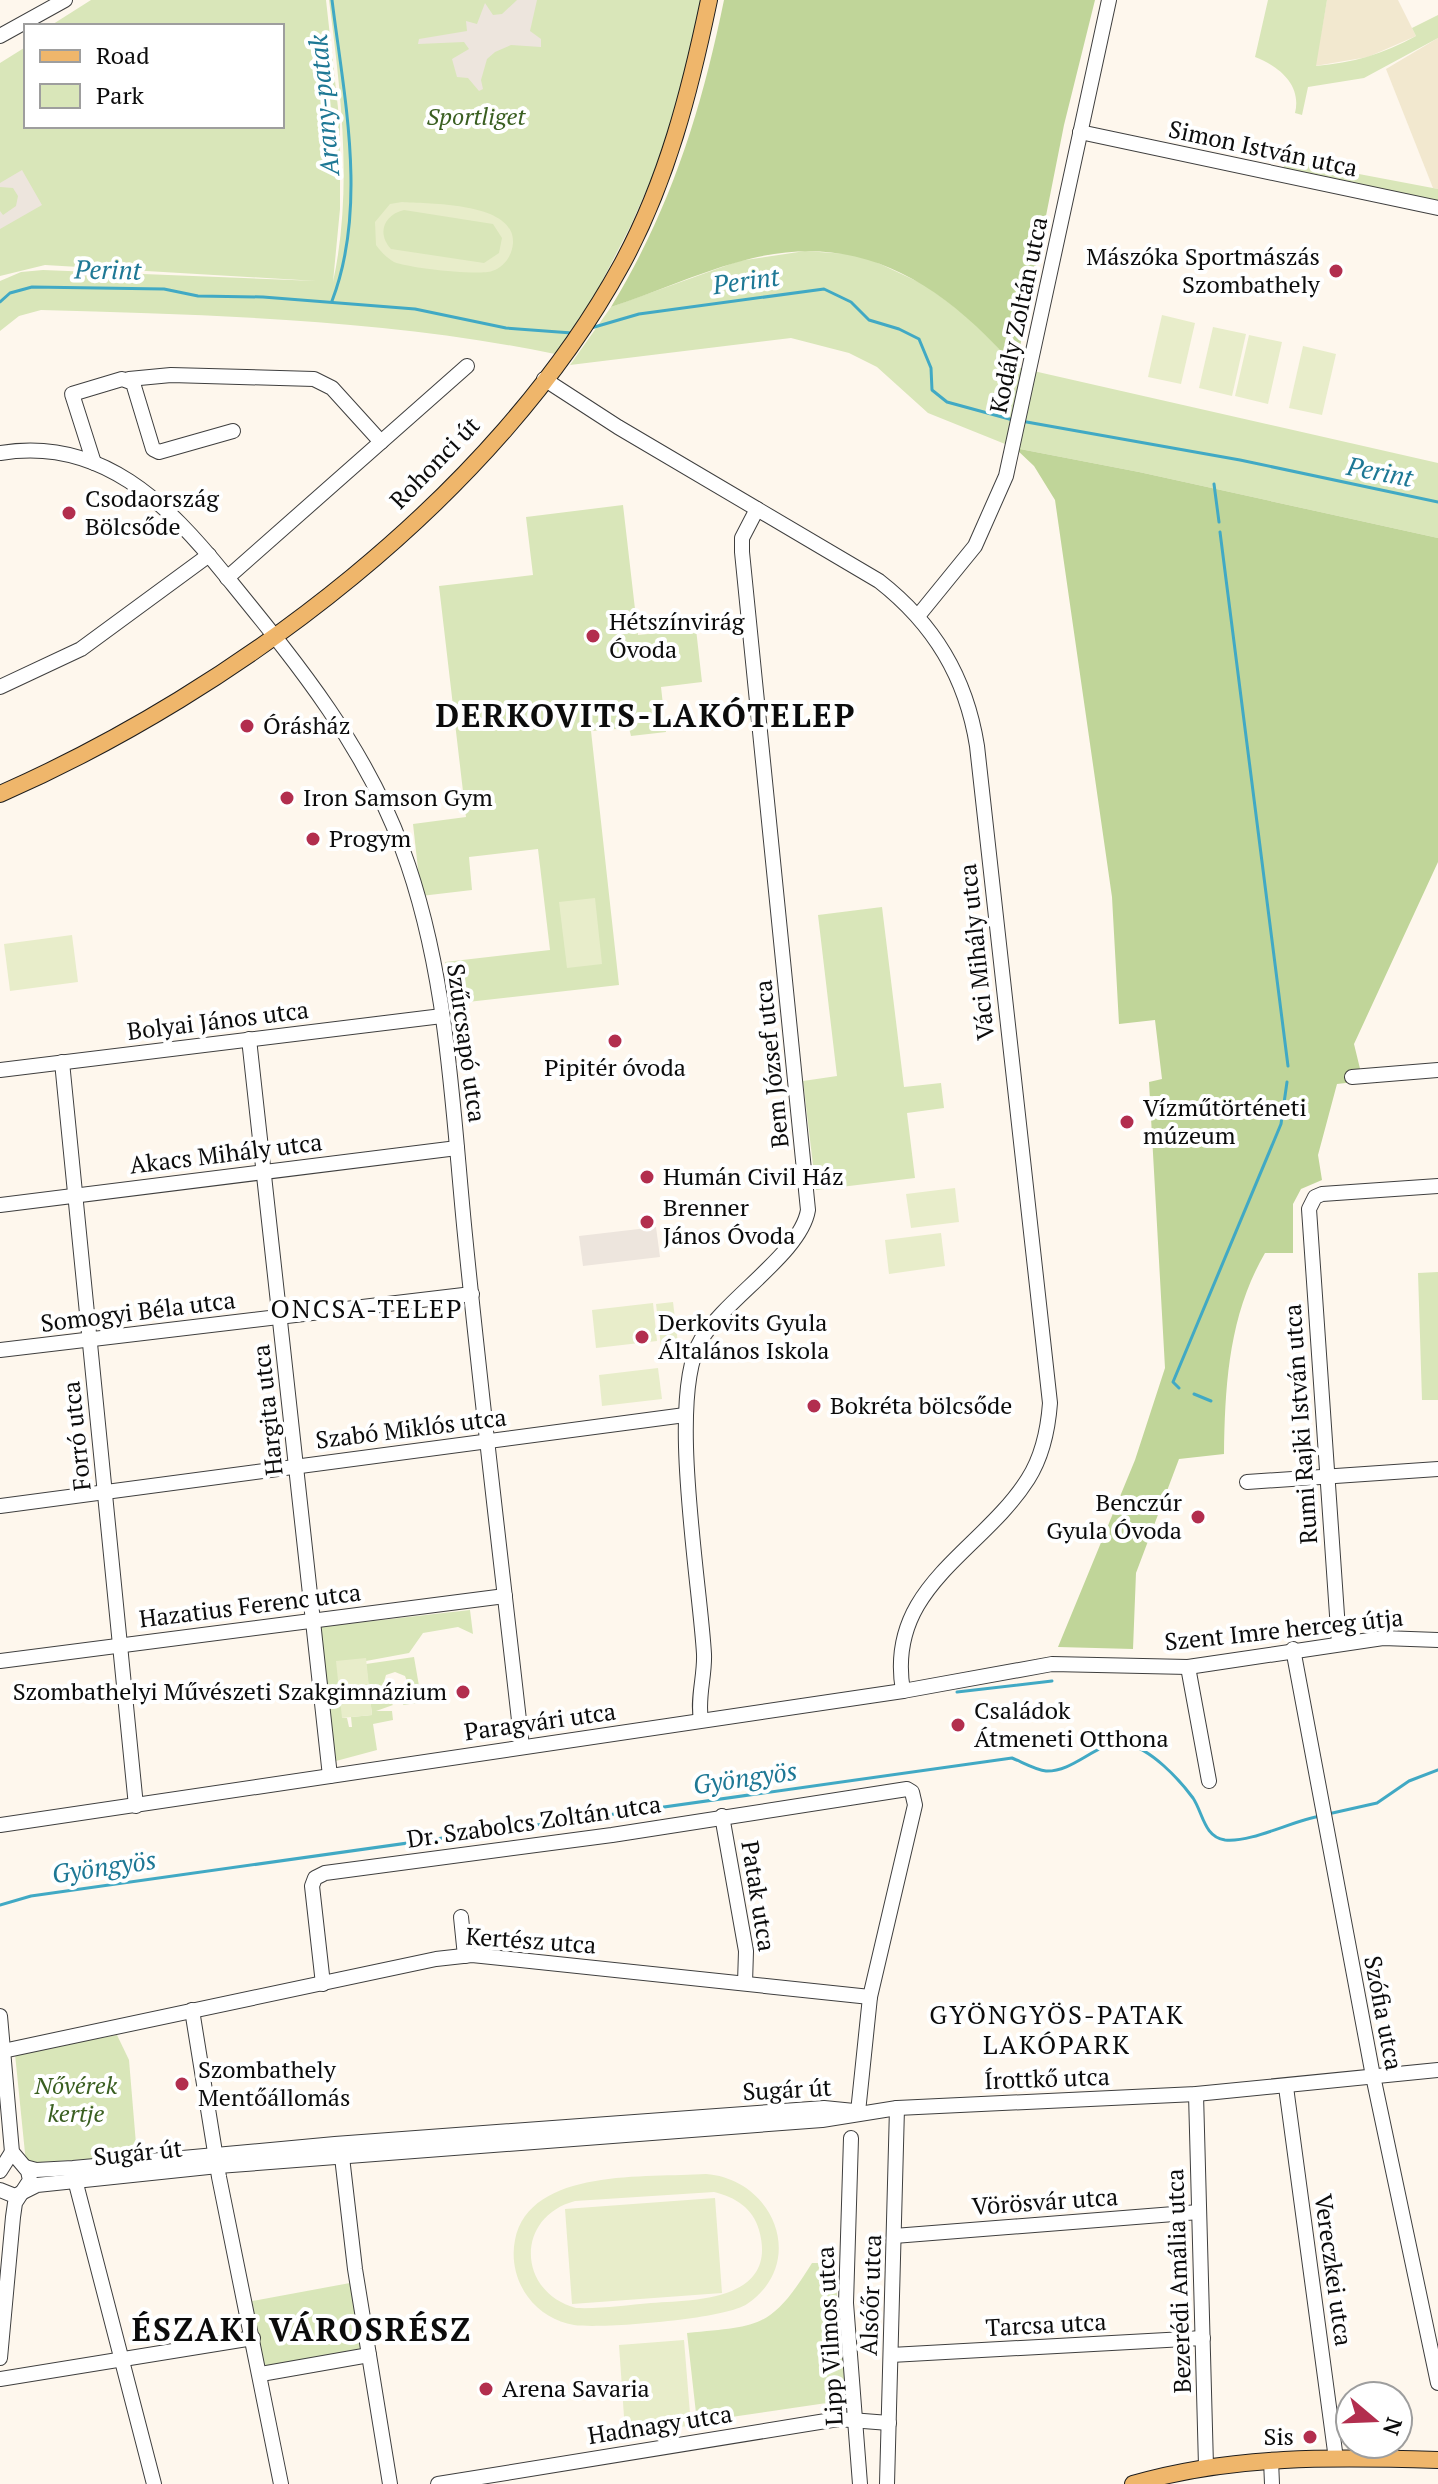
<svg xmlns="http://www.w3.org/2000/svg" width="1438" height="2484" font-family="'PT Serif',serif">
<rect width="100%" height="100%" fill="#fef7ed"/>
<g fill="#f2e8cf">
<polygon points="1327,0 1398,0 1416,36 1368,57 1315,66"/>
<polygon points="1438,38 1438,189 1433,188 1386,69"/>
</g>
<g fill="#d9e6b9">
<path d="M91 0H326L340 126V209L333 282C353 190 341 93 329 0H702L674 128 631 225 595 295 555 354C386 319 213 315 41 310L19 316 0 331V281L21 272 43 270 317 281 45 265 0 276V63L24 48 26 42V126H282V26H50Z"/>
<path d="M1268 0H1327L1316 66C1352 63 1384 54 1416 36L1412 28 1438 15V38L1364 78 1308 87 1302 115 1295 113C1302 85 1279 66 1255 57Z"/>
<polygon points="1285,160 1438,189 1438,203 1283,171"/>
<polygon points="805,251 861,255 925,285 977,324 1016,367 1438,463 1438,538 1139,472 1015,448 928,413 877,367 849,353 791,338 570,365 611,307 739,261"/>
<polygon points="623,505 638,635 696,629 702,682 661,687 666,732 631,736 629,728 591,731 619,985 450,1004 445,962 550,950 538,849 469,857 472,890 421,896 413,824 466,817 439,586 533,575 526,517"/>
<polygon points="882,907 904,1087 941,1083 944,1108 907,1113 915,1178 816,1190 803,1081 837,1076 818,915"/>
<polygon points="1438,1272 1438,1400 1422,1400 1418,1273"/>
<polygon points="470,1610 473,1634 458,1627 423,1633 409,1653 366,1661 366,1658 342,1718 347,1718 349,1727 352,1727 351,1717 372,1715 366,1664 414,1657 419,1686 415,1688 417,1703 403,1705 410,1689 405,1676 395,1672 386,1675 381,1692 393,1705 376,1711 392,1711 393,1720 373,1724 377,1750 336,1761 320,1627"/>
<polygon points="117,2035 129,2060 137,2156 26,2163 15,2054"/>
<path d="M812 2263H834L847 2400 697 2422 687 2333C760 2326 771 2329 812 2263Z"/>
<polygon points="350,2283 363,2354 264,2372 252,2301"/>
</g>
<g fill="#c0d599">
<path d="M724 0H1095L1064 125 1016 367C939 281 857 227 738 262 695 274 654 293 611 307 671 208 701 112 724 0Z"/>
<path d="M1015 448 1139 472 1438 538V862L1354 1044 1363 1081 1337 1084 1318 1155 1322 1180 1301 1189 1293 1204V1253H1265C1229 1315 1225 1383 1224 1454L1179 1459 1136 1573 1133 1649 1058 1647 1135 1460 1165 1368 1149 1082 1162 1079 1155 1020 1119 1024 1112 897 1055 500 1034 466Z"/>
</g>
<g fill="#e8edca" fill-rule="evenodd">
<path d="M402 202C430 204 515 202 513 243 512 256 504 267 492 271 479 276 408 268 394 262 387 258 381 252 376 245L375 222 390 204ZM404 210 493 224 502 238 499 253 484 263 391 249C377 234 383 215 404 210Z"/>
<polygon points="1162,315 1195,323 1181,384 1148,377"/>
<polygon points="1213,327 1246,334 1232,396 1199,388"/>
<polygon points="1249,335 1282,342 1268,404 1235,396"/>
<polygon points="1303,346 1336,354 1322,415 1289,408"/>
<polygon points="595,898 602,964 567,968 559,902"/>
<polygon points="72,935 78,982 10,991 4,944"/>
<polygon points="955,1188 959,1222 911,1228 906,1194"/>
<polygon points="941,1233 945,1266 889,1274 885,1240"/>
<polygon points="673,1302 678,1344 661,1346 656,1304"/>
<polygon points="653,1303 657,1341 596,1348 592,1310"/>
<polygon points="658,1368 662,1399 602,1406 599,1375"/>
<polygon points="366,1658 372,1715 342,1718 336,1661"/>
<path d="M706 2174C774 2179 808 2263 747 2304 726 2319 602 2329 574 2325 556 2322 539 2312 528 2297 516 2281 511 2260 515 2240 530 2167 647 2178 706 2174ZM714 2192C735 2197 753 2208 759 2230 779 2301 695 2300 651 2303 627 2305 601 2309 576 2308 517 2292 515 2217 575 2201Z"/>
<polygon points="715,2198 722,2293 572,2304 565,2209"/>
<polygon points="684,2340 691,2426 625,2431 619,2345"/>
</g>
<g fill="#ede5dd">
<polygon points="517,0 537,0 530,31 541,39 541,47 511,45 495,52 487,59 481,80 483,89 479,91 468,78 457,77 452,59 469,49 464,42 418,44 419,39 467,31 466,21 477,24 485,3 493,15 502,14"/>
<polygon points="22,170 42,205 0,229 0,211 3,215 16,206 18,196 13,188 0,187 0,183"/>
<polygon points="656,1227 660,1257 583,1266 579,1236"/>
</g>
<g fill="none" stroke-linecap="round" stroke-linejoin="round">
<g stroke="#41a9c4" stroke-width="3">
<path d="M332 0C344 97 368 207 332 301"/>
<polyline points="0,302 10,293 32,287 164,289 198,296 263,297 415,309 506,328 572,333"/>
<polyline points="591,328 639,314 824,289 851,302 869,320 899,329 919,339 931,368 932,390 947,402 1013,420"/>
<polyline points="1021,421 1240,460 1438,502"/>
<polyline points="1214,484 1219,522"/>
<polyline points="1220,532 1288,1066"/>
<polyline points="1179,1388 1173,1382 1281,1124 1287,1082"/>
<polyline points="1194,1394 1211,1401"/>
<polyline points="957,1692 1052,1681"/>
<polyline points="1328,1814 1377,1803 1409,1781 1438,1770"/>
<path d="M0 1905 31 1896 1012 1758C1022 1762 1036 1770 1046 1771 1076 1772 1099 1738 1127 1744 1151 1749 1179 1779 1193 1798 1203 1813 1204 1837 1225 1840 1251 1843 1294 1820 1321 1816"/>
</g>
<defs>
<g id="minor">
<polyline points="0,36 65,0"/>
<polyline points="1080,132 1438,208"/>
<polyline points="129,379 171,375 314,379 332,388 381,442"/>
<path d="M544 379 618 427 879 581C934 624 966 677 977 746L1050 1403C1048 1430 1042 1457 1028 1479 981 1553 885 1587 903 1691"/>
<path d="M0 453C101 436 168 504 226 576 295 661 364 744 402 848 448 971 452 1106 465 1235 482 1406 503 1576 522 1747"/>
<polyline points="94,463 72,394 122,379 133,383 153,449 159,452 233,431"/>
<polyline points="227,578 467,366"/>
<polyline points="918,616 975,546 1006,476 1109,0"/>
<polyline points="0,687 81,649 209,555"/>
<polyline points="249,1039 330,1776"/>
<polyline points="62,1062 136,1806"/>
<polyline points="0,1070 442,1016"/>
<polyline points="1352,1077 1438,1070"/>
<polyline points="0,1205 457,1148"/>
<polyline points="0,1350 472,1294"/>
<polyline points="1247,1482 1438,1469"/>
<polyline points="0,1506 685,1415"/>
<polyline points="1339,1644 1309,1209 1315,1197 1322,1194 1438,1186"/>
<polyline points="1293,1649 1373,2076 1438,2383"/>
<polyline points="0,1661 505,1596"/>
<polyline points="1188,1667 1209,1781"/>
<path d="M701 1720C697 1698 705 1676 704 1654 700 1582 667 1396 701 1340 726 1298 801 1253 808 1210L742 552V538L757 509"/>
<polyline points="722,1816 746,1951 745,1983"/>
<polyline points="0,1825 903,1691 1052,1664 1188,1667 1383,1638 1438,1640"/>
<polyline points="461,1917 465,1956"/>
<polyline points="323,1984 312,1886 315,1878 325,1873 612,1835 907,1789 912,1792 915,1805 870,1997 858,2112"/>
<polyline points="192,2010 219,2177 281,2484"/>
<polyline points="0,2016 12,2152 28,2171 30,2180 15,2203 13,2217 0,2358"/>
<polyline points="3,2051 436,1959 472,1955 870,1997"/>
<polyline points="1286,2087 1336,2459"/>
<polyline points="1196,2094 1206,2466"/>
<polyline points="851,2138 846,2303 860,2484"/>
<polyline points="342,2157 355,2269 390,2484"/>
<polyline points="25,2167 36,2170 73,2168 335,2144 824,2108 854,2111"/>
<polyline points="0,2171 12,2152"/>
<polyline points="74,2176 154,2484"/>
<polyline points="0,2190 15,2196 37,2185 218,2166 822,2120 897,2108 1196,2094 1438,2070"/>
<polyline points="894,2236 1199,2212"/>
<polyline points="891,2355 1203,2338"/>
<polyline points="261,2374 369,2355"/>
<polyline points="0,2379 253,2338"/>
<polyline points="1271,2460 1272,2484"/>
<polyline points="438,2484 838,2419 889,2423"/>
<polyline points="887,2484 897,2108"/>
</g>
<g id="major">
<path d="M0 794C237 690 496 495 622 264 667 181 690 91 709 0"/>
<path d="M1133 2484C1232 2455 1335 2457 1438 2460"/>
</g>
</defs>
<use href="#minor" stroke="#3f3f3f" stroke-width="16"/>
<use href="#major" stroke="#1d1d1d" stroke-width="18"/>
<use href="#minor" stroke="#fff" stroke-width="14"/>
<use href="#major" stroke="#efb66b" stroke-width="16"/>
</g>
<g fill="#b22e4e" stroke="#fff" stroke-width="3">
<circle cx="1336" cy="271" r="8"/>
<circle cx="69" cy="513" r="8"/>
<circle cx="593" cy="636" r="8"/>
<circle cx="247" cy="726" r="8"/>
<circle cx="287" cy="798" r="8"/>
<circle cx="313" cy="839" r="8"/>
<circle cx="615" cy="1041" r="8"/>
<circle cx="1127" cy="1122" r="8"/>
<circle cx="647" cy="1177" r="8"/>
<circle cx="647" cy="1222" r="8"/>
<circle cx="642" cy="1337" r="8"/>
<circle cx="814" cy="1406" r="8"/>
<circle cx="1198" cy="1517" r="8"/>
<circle cx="463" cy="1692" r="8"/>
<circle cx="958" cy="1725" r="8"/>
<circle cx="182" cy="2084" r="8"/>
<circle cx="486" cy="2389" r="8"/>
<circle cx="1310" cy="2437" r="8"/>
</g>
<g text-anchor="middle" stroke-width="8" stroke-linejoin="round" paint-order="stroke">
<g font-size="24" font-style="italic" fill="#3a5f21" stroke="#fff">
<text x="476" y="125">Sportliget</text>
<text x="76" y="2094">Nővérek<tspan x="76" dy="28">kertje</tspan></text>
</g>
<g font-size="24" fill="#0c0c0c" stroke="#fff">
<text transform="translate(1263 149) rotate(12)" y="8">Simon István utca</text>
<text transform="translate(1019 315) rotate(-78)" y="8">Kodály Zoltán utca</text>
<text transform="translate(435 463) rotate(-46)" y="8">Rohonci út</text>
<text transform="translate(977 952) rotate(-96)" y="8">Váci Mihály utca</text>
<text transform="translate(218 1021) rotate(-7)" y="8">Bolyai János utca</text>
<text transform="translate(466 1043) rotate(82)" y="8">Szűrcsapó utca</text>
<text transform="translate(772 1064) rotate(-96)" y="8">Bem József utca</text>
<text transform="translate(226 1154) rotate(-7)" y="8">Akacs Mihály utca</text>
<text transform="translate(138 1312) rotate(-7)" y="8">Somogyi Béla utca</text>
<text transform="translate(268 1410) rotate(-96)" y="8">Hargita utca</text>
<text transform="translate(1301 1424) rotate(-94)" y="8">Rumi Rajki István utca</text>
<text transform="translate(411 1429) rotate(-7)" y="8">Szabó Miklós utca</text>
<text transform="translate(77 1436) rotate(-96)" y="8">Forró utca</text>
<text transform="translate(250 1606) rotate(-7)" y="8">Hazatius Ferenc utca</text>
<text transform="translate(1284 1630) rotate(-6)" y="8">Szent Imre herceg útja</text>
<text transform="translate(540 1722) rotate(-8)" y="8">Paragvári utca</text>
<text transform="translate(534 1822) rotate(-8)" y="8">Dr. Szabolcs Zoltán utca</text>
<text transform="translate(758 1896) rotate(81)" y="8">Patak utca</text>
<text transform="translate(531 1941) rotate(4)" y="8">Kertész utca</text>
<text transform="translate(1383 2013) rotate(79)" y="8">Szófia utca</text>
<text transform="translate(1047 2079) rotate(-2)" y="8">Írottkő utca</text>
<text transform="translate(787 2090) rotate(-3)" y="8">Sugár út</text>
<text transform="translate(138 2153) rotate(-6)" y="8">Sugár út</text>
<text transform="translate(1045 2202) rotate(-4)" y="8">Vörösvár utca</text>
<text transform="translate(1333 2270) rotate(82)" y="8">Vereczkei utca</text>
<text transform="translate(1179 2281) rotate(-92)" y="8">Bezerédi Amália utca</text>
<text transform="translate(871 2295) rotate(-88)" y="8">Alsóőr utca</text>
<text transform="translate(1046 2325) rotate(-3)" y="8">Tarcsa utca</text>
<text transform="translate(830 2336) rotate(-93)" y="8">Lipp Vilmos utca</text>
<text transform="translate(660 2425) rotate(-9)" y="8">Hadnagy utca</text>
</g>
<g font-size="24" fill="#0c0c0c" stroke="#fff" text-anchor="start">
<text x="1320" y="265" text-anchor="end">Mászóka Sportmászás<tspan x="1320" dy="28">Szombathely</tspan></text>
<text x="85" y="507">Csodaország<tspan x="85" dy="28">Bölcsőde</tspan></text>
<text x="609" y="630">Hétszínvirág<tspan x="609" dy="28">Óvoda</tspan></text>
<text x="263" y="734">Órásház</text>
<text x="303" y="806">Iron Samson Gym</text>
<text x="329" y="847">Progym</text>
<text x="615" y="1076" text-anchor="middle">Pipitér óvoda</text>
<text x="1143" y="1116">Vízműtörténeti<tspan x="1143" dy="28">múzeum</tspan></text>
<text x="663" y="1185">Humán Civil Ház</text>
<text x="663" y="1216">Brenner<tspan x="663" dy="28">János Óvoda</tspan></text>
<text x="658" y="1331">Derkovits Gyula<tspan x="658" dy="28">Általános Iskola</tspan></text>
<text x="830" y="1414">Bokréta bölcsőde</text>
<text x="1182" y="1511" text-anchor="end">Benczúr<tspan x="1182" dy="28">Gyula Óvoda</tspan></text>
<text x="447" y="1700" text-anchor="end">Szombathelyi Művészeti Szakgimnázium</text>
<text x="974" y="1719">Családok<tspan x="974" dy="28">Átmeneti Otthona</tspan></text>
<text x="198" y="2078">Szombathely<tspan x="198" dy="28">Mentőállomás</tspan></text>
<text x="502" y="2397">Arena Savaria</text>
<text x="1294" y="2445" text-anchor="end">Sis</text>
</g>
<g font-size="26" font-style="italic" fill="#1e7895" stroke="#fff">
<text transform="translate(324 105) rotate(-95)" y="9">Arany-patak</text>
<text transform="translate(108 270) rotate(1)" y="9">Perint</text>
<text transform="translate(746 281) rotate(-8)" y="9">Perint</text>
<text transform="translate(1380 472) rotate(11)" y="9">Perint</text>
<text transform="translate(745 1778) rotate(-8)" y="9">Gyöngyös</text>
<text transform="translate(104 1867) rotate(-8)" y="9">Gyöngyös</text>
</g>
<g font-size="26" letter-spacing="2" fill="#0c0c0c" stroke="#fff">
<text x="367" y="1318">ONCSA-TELEP</text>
<text x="1057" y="2024">GYÖNGYÖS-PATAK<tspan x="1057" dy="30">LAKÓPARK</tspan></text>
</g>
<g font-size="32" font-weight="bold" letter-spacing="2" fill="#0c0c0c" stroke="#fff">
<text x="646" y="727">DERKOVITS-LAKÓTELEP</text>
<text x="302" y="2341">ÉSZAKI VÁROSRÉSZ</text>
</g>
</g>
<rect x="24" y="24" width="260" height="104" fill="#ffffff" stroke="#9e9e9e" stroke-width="2"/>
<rect x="40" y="50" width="40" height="12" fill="#efb66b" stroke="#9e9e9e" stroke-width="2"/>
<text x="96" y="64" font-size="24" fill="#0c0c0c">Road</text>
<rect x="40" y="84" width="40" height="24" fill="#d9e6b9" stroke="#9e9e9e" stroke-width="2"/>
<text x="96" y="104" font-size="24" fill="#0c0c0c">Park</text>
<g transform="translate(1374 2420) rotate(109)"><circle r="38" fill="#ffffff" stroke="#9e9e9e" stroke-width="2"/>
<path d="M0-6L14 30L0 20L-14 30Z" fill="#b22e4e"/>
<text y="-12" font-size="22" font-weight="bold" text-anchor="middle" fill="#0c0c0c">N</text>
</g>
</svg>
